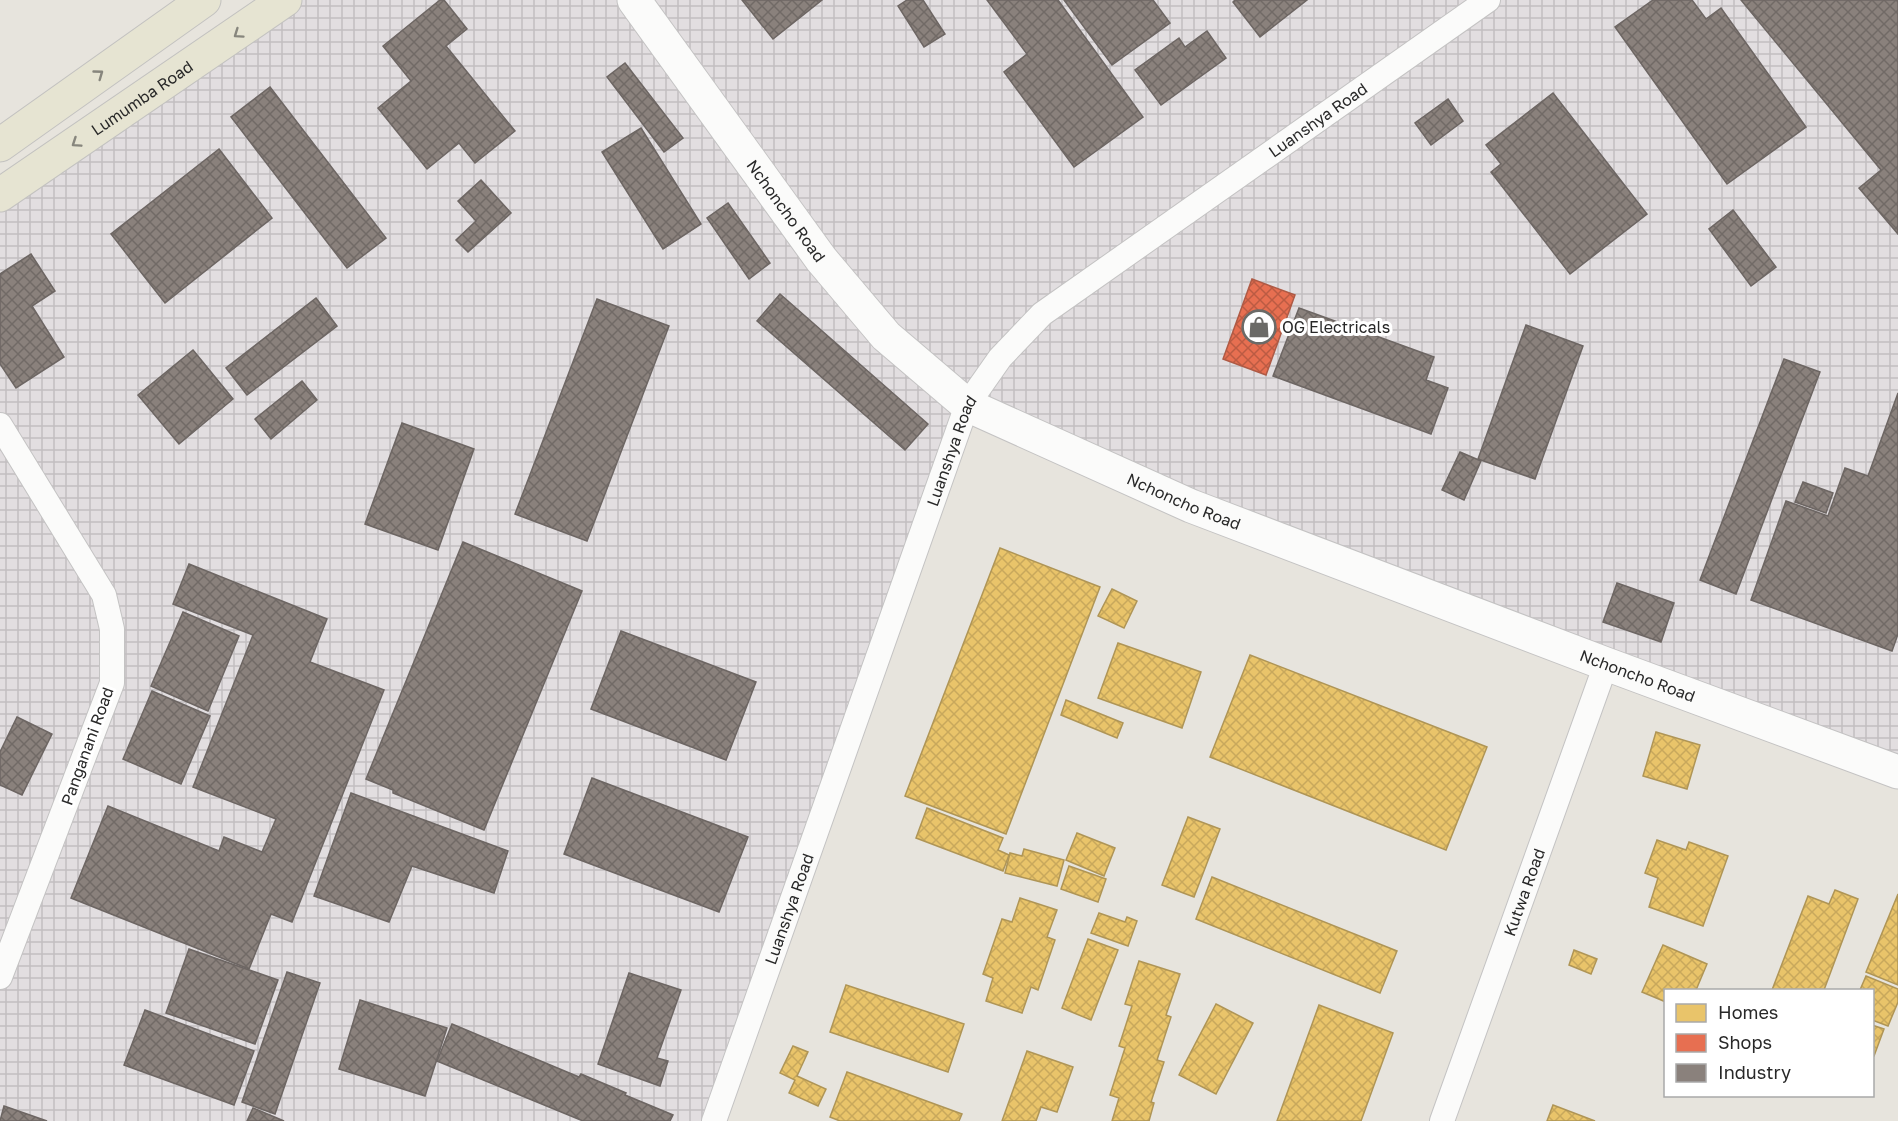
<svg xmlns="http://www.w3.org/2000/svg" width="1898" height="1121" font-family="'Golos Text',sans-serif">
<defs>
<pattern id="industrial-grid" width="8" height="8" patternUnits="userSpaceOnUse" patternTransform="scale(1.5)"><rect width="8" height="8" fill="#e2dee0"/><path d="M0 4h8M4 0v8" fill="none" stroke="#c2bec0"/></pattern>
<pattern id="homes-cross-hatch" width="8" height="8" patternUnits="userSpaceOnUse" patternTransform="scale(1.5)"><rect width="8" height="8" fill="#e9c46a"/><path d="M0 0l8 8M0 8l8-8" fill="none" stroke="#c8a85c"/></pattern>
<pattern id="shops-cross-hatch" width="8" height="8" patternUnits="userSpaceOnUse" patternTransform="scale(1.5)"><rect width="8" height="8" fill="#e76f51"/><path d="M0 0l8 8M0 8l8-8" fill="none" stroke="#bb5b43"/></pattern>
<pattern id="industry-cross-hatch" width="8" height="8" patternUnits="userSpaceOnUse" patternTransform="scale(1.5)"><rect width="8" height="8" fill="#8a817c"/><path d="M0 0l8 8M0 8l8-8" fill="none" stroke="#716a66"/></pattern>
</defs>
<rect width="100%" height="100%" fill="#e7e4dd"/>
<polygon fill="url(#industrial-grid)" points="278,0 1898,0 1898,776 976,409 718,1121 0,1121 0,191"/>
<g fill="url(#homes-cross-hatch)" stroke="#af9556" stroke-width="1.5">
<polygon points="1000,548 1100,587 1006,834 905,796"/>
<polygon points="1112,589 1137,601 1124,628 1098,616"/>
<polygon points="1118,643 1201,672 1182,728 1098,698"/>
<polygon points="1250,655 1487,747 1446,850 1210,757"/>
<polygon points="1066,700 1123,723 1117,738 1061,715"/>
<polygon points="1656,732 1700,745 1687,789 1643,776"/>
<polygon points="927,808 1003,838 998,850 1009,855 1003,871 916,838"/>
<polygon points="1188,817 1220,829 1194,897 1162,885"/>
<polygon points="1077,833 1115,848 1104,876 1066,860"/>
<polygon points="1657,840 1686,850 1689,842 1728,856 1703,926 1649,907 1658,878 1645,873"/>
<polygon points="1024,849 1064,860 1057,886 1005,873 1010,853 1022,856"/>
<polygon points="1069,866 1106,879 1098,902 1061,889"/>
<polygon points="1212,877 1397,951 1380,993 1196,919"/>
<polygon points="1835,890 1858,899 1824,990 1772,990 1808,896 1829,904"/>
<polygon points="1898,894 1898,985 1866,972"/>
<polygon points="1020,898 1057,910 1047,937 1055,940 1038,990 1031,987 1022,1013 986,1001 993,978 983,974 1002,919 1012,922"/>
<polygon points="1099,913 1125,922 1127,917 1137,921 1128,946 1091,933"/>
<polygon points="1088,939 1118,950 1091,1020 1062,1008"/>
<polygon points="1663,945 1707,964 1696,990 1666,990 1666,1002 1642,992"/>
<polygon points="1574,950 1597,959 1591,974 1569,965"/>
<polygon points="1139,961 1180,974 1166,1015 1171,1017 1157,1060 1164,1062 1151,1102 1154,1103 1149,1121 1112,1121 1119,1098 1110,1095 1125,1048 1119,1046 1132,1006 1125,1004"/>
<polygon points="1866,976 1898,989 1898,1002 1888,1026 1872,1020 1872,990 1860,990"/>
<polygon points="846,985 964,1024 948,1072 830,1032"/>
<polygon points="1216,1004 1253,1023 1216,1094 1179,1075"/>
<polygon points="1319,1005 1393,1033 1361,1121 1277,1121"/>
<polygon points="1872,1025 1884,1029 1874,1056 1872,1056"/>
<polygon points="793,1046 808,1052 797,1076 826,1089 818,1106 789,1093 795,1080 780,1073"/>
<polygon points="1027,1051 1073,1067 1057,1112 1041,1107 1036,1121 1002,1121"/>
<polygon points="847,1072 962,1114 959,1121 840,1121 830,1117"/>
<polygon points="1553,1105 1595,1121 1547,1121"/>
</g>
<polygon fill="url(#shops-cross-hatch)" stroke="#ae5a45" stroke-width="1.5" points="1252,279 1295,295 1266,375 1223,359"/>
<g fill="url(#industry-cross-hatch)" stroke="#6d6663" stroke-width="1.5">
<polygon points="440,0 444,0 467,29 446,46 515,131 475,163 459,143 427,169 378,108 411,81 383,46"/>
<polygon points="742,0 822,0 773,39"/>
<polygon points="907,0 923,0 945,34 924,47 898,6"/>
<polygon points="987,0 1058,0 1143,117 1074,167 1004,72 1027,54"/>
<polygon points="1064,0 1153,0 1170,23 1112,65"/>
<polygon points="1235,0 1307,0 1260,37 1233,2"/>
<polygon points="1653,0 1692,0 1706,19 1721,8 1806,127 1727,184 1615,27"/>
<polygon points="1741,0 1898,0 1898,234 1859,188 1881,170"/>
<polygon points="1207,31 1226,58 1161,105 1135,70 1179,38 1185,47"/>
<polygon points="625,63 683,138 664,152 607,77"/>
<polygon points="270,87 386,238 347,268 231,117"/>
<polygon points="1553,93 1647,214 1570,274 1491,172 1501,164 1486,145"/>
<polygon points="1448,99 1463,121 1431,145 1415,123"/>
<polygon points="641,128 701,224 663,249 602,152"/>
<polygon points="219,149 272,218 165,303 111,234"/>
<polygon points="481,180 511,213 468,252 456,240 476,221 458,201"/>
<polygon points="728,203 770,263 749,279 707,218"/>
<polygon points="1733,210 1776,267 1751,286 1709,229"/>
<polygon points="31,254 55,291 32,306 64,357 16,388 0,364 0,274"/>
<polygon points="780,294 928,424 905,450 757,321"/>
<polygon points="316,298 337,326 247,395 226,368"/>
<polygon points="597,299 669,326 587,541 515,514"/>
<polygon points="1299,308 1434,357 1426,380 1448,388 1431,434 1273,376"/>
<polygon points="1526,325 1583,346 1535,479 1478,459"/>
<polygon points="193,350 233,399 179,444 138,395"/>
<polygon points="1784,359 1820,372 1736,594 1700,580"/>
<polygon points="302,381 317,400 271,439 255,419"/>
<polygon points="1898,393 1898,634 1892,651 1751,600 1786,501 1828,516 1845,468 1868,476"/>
<polygon points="402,423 474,449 438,550 365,524"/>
<polygon points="1460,452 1481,461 1464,500 1442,490"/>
<polygon points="1803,482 1833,493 1826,513 1795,502"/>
<polygon points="463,542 582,591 484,830 393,793 393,790 366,779"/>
<polygon points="189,564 327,619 310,662 384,690 292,922 271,914 249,969 71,898 108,806 219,851 224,837 262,852 276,819 193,787 253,635 173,604"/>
<polygon points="1617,583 1674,603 1661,642 1603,622"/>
<polygon points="183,612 239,636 208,711 151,686"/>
<polygon points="621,631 756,682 726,760 591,709"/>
<polygon points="152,691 210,716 181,784 123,759"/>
<polygon points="17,717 52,734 22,795 0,785 0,752"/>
<polygon points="592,778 748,837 719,912 564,854"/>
<polygon points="351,793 508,851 494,893 412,866 389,922 314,896"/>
<polygon points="189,949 278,980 255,1044 166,1013"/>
<polygon points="287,972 320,983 275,1114 242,1102"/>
<polygon points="629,973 681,990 657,1058 668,1061 660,1086 598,1064"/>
<polygon points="360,1000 447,1028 425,1096 339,1069"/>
<polygon points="145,1010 254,1051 234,1105 124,1065"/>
<polygon points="452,1024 579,1077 581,1074 626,1093 625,1095 673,1115 670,1121 583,1121 437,1061"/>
<polygon points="4,1106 47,1121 0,1121"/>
<polygon points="253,1108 284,1121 247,1121"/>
</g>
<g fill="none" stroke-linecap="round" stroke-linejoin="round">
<defs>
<g id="street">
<polyline points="0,425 104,595 112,629 112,683 0,977"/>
<path id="s1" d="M714 1121 967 405 1000 358 1042 314 1488 0"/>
<path id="s2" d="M1442 1121 1606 664"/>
</g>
<g id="secondary">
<path id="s3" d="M634 0 821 259 886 336 967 405 1191 506 1606 664 1898 772"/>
</g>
<g id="primary">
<polyline points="0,145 204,0"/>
<path id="s4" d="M0 195 285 0"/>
</g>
</defs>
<use href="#street" stroke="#c4c3c3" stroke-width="26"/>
<use href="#secondary" stroke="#c4c3c3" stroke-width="35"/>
<use href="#primary" stroke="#c3c2c0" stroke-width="35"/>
<use href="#street" stroke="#fbfbfa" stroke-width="24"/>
<use href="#secondary" stroke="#fbfbfa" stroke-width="33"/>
<use href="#primary" stroke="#e6e4d2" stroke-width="33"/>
</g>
<defs><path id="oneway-chevron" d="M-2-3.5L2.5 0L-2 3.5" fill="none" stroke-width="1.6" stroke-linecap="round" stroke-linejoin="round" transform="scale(1.5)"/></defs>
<g stroke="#87867d">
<use href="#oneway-chevron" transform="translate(238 34) rotate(145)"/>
<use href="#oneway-chevron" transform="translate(99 74) rotate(-36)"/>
<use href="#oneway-chevron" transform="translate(76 143) rotate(146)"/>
</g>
<defs>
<symbol id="shop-ring" viewBox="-11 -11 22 22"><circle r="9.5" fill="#fff" stroke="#6b6a67" stroke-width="1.5"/><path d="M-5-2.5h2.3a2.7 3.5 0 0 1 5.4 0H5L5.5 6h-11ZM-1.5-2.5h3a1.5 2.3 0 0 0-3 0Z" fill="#6b6a67"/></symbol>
</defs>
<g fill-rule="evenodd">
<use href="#shop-ring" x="1240" y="308" width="38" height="38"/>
</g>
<g text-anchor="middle" stroke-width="6" stroke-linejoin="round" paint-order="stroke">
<g font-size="16" fill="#282828" stroke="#fff">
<text dy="6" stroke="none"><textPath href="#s4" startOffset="172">Lumumba Road</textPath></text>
<text dy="6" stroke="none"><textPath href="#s1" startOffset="1215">Luanshya Road</textPath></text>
<text dy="6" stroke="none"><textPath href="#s3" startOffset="260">Nchoncho Road</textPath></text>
<text dy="6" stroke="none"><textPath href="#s1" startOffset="711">Luanshya Road</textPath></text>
<text dy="6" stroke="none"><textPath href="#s3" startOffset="764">Nchoncho Road</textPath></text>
<text dy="6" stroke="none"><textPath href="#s3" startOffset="1250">Nchoncho Road</textPath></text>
<text transform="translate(87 746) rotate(-70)" y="6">Panganani Road</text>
<text dy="6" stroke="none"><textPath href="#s2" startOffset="243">Kutwa Road</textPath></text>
<text dy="6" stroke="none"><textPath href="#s1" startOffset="225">Luanshya Road</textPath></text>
</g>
<g font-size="16" fill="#282828" stroke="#fff" text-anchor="start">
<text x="1282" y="333">OG Electricals</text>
</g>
</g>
<rect x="1664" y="989" width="210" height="108" fill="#ffffff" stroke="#a9a9a9" stroke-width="1.5"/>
<rect x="1676" y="1004" width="30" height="18" fill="#e9c46a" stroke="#a9a9a9" stroke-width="1.5"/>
<text x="1718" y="1019" font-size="18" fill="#282828">Homes</text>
<rect x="1676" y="1034" width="30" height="18" fill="#e76f51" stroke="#a9a9a9" stroke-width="1.5"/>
<text x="1718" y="1049" font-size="18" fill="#282828">Shops</text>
<rect x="1676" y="1064" width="30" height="18" fill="#8a817c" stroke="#a9a9a9" stroke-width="1.5"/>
<text x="1718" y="1079" font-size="18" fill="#282828">Industry</text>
</svg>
